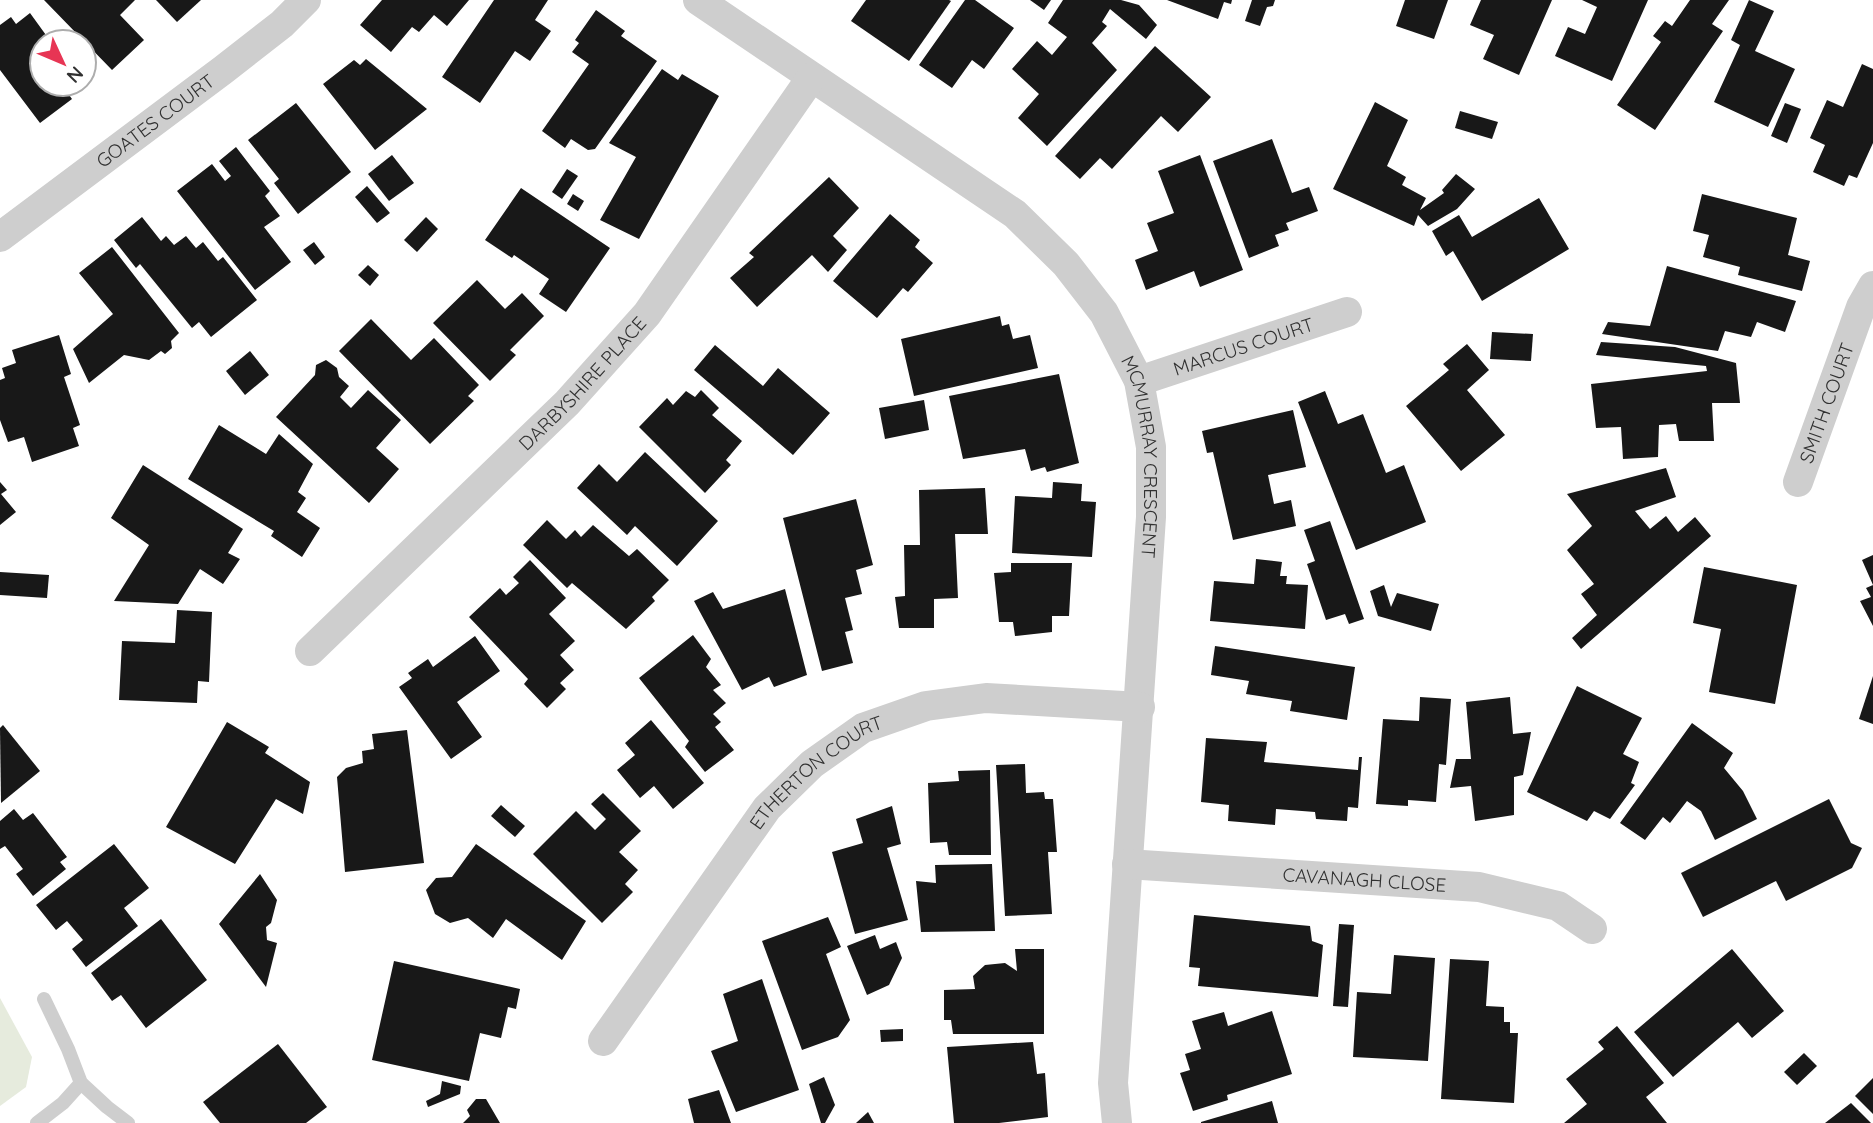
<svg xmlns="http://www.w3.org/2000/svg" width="1873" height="1123" font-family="Quicksand,sans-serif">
<rect width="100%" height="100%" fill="#fff"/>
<polygon fill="#e6ebdd" points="0,998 32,1057 26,1087 0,1106"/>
<g fill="#181818">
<polygon points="44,0 135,0 120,15 144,40 112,70"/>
<polygon points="156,0 201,0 177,22"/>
<polygon points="382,0 469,0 447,26 434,15 419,32 412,27 391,52 360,25"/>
<polygon points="494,0 548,0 535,20 551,31 530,61 515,51 480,103 442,77"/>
<polygon points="866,0 949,0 951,1 909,61 851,21"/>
<polygon points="965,0 975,0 1014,28 984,69 972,60 952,88 919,65"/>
<polygon points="1030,0 1051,0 1044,10"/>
<polygon points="1063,0 1121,0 1139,5 1157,25 1146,39 1110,9 1102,22 1107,26 1092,43 1117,70 1047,146 1018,118 1039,94 1012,69 1037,41 1052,55 1067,37 1048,23"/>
<polygon points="1167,0 1232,0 1231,4 1224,2 1218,19"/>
<polygon points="1252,0 1275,0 1273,6 1267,7 1260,26 1245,21"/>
<polygon points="1405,0 1448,0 1434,39 1396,26"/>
<polygon points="1481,0 1552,0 1519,75 1483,59 1494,35 1470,25"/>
<polygon points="1582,0 1648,0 1612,81 1555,56 1568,27 1585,34 1597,7"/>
<polygon points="1690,0 1729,0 1712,24 1723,31 1655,130 1617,105 1661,42 1653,36 1665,21 1672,26"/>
<polygon points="1749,0 1774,11 1755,51 1795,69 1768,127 1714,102 1740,45 1731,40"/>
<polygon points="596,10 625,31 621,36 657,61 595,149 588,150 571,139 565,148 542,131 589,64 572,52 579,43 575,40"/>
<polygon points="30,13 51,42 42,42 42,84 61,84 72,99 40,123 0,70 0,25 11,17 16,24"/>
<polygon points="1155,46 1211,97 1178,132 1161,116 1112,169 1100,158 1080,179 1055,156"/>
<polygon points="366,59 427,109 375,150 323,84 354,60 360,65"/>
<polygon points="1862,64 1873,69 1873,143 1857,178 1849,175 1844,186 1813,172 1825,145 1810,138 1827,100 1843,107"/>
<polygon points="662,69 678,80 682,74 719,96 639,239 600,220 636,157 609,143"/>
<polygon points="1375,102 1408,120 1387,166 1406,177 1402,185 1426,198 1420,210 1444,193 1442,190 1456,174 1475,189 1457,209 1428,226 1418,215 1414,226 1333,189"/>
<polygon points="296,103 351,172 298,214 274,183 279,179 248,140"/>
<polygon points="1785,103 1801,109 1787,143 1771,136"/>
<polygon points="1460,111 1498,122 1492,139 1455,128"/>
<polygon points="1272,139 1292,193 1309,187 1318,211 1286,223 1289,230 1275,235 1279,246 1249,258 1213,161"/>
<polygon points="236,147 270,191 265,196 280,216 264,227 291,262 255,290 177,191 212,164 225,181 231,176 219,161"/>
<polygon points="392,155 414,183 389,201 368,174"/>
<polygon points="1200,155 1243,270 1200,287 1194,271 1146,290 1135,260 1158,251 1147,223 1174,213 1158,171"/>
<polygon points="567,169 578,176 562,199 552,192"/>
<polygon points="829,177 859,208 833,236 847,250 828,272 812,255 757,307 730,278 754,257 749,253"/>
<polygon points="367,186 390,213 377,223 355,197"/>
<polygon points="521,188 610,248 566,312 539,294 549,279 514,255 512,258 485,240"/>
<polygon points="573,194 584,201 578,211 567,204"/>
<polygon points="1702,194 1797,218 1788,255 1810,261 1802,291 1738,275 1740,267 1703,257 1709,235 1693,231"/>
<polygon points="1539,198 1569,249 1482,301 1453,251 1446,256 1432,231 1459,215 1472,237"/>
<polygon points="890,214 920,240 915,247 933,263 908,292 903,288 877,318 833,281"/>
<polygon points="142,217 161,241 166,236 174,245 186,236 196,248 203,242 218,261 223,257 257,300 211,337 199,322 192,328 140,264 136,268 114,240"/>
<polygon points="426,217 438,229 417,252 404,240"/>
<polygon points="314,242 325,257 315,265 303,250"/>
<polygon points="112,247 179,333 171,341 172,348 165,354 161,351 149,360 124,355 89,383 73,349 113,314 79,273"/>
<polygon points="368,265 379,275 370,286 358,275"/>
<polygon points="1667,266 1796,301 1785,332 1757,322 1751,337 1725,331 1718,351 1602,334 1608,322 1650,326"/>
<polygon points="477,280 505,309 522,293 544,316 510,350 516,355 490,381 433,323"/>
<polygon points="1000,316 1002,326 1009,324 1013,339 1030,335 1038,368 914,396 901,339"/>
<polygon points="371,319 411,360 434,338 479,385 468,396 474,401 430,444 339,351"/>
<polygon points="1492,332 1533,334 1531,361 1490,359"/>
<polygon points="59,335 71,374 64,377 80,425 73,428 79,446 32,462 24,437 8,442 0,420 0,380 5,378 2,368 16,363 12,350"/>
<polygon points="1601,342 1675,347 1736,363 1740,403 1712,403 1714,441 1679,441 1676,424 1659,425 1658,457 1623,459 1621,427 1596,428 1591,384 1707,371 1706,366 1596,355"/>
<polygon points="1467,344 1489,370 1467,390 1505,435 1461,471 1406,406 1449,370 1443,364"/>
<polygon points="715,345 763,386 778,368 830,413 793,455 694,370"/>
<polygon points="250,351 269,375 245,395 226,371"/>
<polygon points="326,360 337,368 339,377 349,386 340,397 351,408 368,390 401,420 376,448 399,469 369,503 276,417 315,375 316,365"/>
<polygon points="1059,374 1079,463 1047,472 1045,467 1031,471 1025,449 963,459 949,396"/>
<polygon points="701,390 719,408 712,415 742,441 726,460 731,465 705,493 639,427 667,398 673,405 686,391 695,397"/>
<polygon points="1325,391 1338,424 1363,414 1386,473 1404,465 1426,522 1356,550 1298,402"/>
<polygon points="924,400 929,430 885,439 879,408"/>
<polygon points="1293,410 1306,467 1268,475 1274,504 1291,500 1296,526 1233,540 1213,452 1207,453 1202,431"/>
<polygon points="219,425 266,454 279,434 313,464 298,492 306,498 297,512 320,528 302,557 271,536 274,531 188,479"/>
<polygon points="645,452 718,521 677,566 635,526 627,535 577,488 599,464 617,482"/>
<polygon points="143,465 243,529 228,553 240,559 223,584 200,569 178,604 114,601 149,545 111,518"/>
<polygon points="1666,468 1676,497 1635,511 1650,529 1666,516 1678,532 1695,517 1711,536 1581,649 1572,638 1597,615 1581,594 1594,584 1567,550 1592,526 1567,494"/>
<polygon points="0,482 7,490 1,494 16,512 0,525"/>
<polygon points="1053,482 1082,484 1081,501 1096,502 1092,557 1012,553 1015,496 1052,498"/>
<polygon points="985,488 988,534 955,534 958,598 934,599 934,628 899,628 895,597 905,596 904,545 920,545 919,490"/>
<polygon points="856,499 873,565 856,570 862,594 845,598 853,630 845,632 853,663 822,671 783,518"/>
<polygon points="547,520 566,539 575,530 581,537 593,525 629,556 637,549 669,580 652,597 655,601 626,629 572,583 567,588 523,545"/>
<polygon points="1330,521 1364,619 1349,624 1345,614 1326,620 1307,564 1315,561 1304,530"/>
<polygon points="1873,555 1873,626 1860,601 1871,597 1866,588 1873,585 1862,560"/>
<polygon points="1256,559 1282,562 1280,576 1287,576 1286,584 1308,585 1305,629 1210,621 1214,581 1254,584"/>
<polygon points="530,560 566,598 549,614 575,641 560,655 574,670 560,683 566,689 547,708 524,684 528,679 469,617 500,588 506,595 519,583 513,577"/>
<polygon points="1011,563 1072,563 1069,616 1052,616 1052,632 1015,636 1013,622 999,622 994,573 1011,572"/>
<polygon points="1704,567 1797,585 1775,704 1709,692 1721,629 1693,623"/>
<polygon points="0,572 49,575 47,598 0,595"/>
<polygon points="1384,585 1391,607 1397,593 1439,604 1431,631 1378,616 1370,591"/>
<polygon points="785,589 807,675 774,687 769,677 742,690 694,601 713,592 723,609"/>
<polygon points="177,610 212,612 209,682 198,681 197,703 119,700 122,641 175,643"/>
<polygon points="693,635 711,659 706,667 721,685 713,690 726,703 713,714 721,722 715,727 734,750 705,772 685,747 689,741 639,678"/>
<polygon points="475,636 500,671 457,702 482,737 451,759 399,687 412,678 408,673 428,659 433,667"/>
<polygon points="1215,646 1355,667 1347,720 1290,711 1292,701 1246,694 1249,681 1211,675"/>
<polygon points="1873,676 1873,724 1859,719"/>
<polygon points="1577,686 1642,718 1623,754 1639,762 1631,783 1635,785 1610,819 1594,811 1587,821 1527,792"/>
<polygon points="1420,697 1451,699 1446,765 1439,764 1436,802 1408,800 1408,806 1376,804 1383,719 1419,721"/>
<polygon points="1510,697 1513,734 1531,732 1523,775 1514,777 1514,815 1475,821 1471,786 1450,788 1456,759 1471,759 1466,702"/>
<polygon points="651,720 704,783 673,809 654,786 640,798 617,770 635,755 625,743"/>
<polygon points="227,722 269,747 265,753 310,782 303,814 276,799 235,864 166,827"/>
<polygon points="1692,723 1733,753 1724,768 1743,791 1757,819 1715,840 1701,811 1687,801 1670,823 1663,817 1645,840 1620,823"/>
<polygon points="3,725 40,771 1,803 0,728"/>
<polygon points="407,730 424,863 345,872 337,777 346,768 363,763 362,751 374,749 372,734"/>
<polygon points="1206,738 1267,742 1264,762 1358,770 1359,757 1362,757 1358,808 1348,807 1347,821 1316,819 1315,812 1276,809 1275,825 1228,821 1229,805 1201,802"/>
<polygon points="1025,764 1026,793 1044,792 1045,799 1053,799 1057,852 1048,852 1052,914 1005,916 996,765"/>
<polygon points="990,770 991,855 949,855 947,842 930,843 928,783 959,781 958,771"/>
<polygon points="603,793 641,831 619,852 638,870 625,884 633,892 602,923 533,854 576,811 595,830 606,819 591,804"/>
<polygon points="1829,799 1851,843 1862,848 1852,868 1786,901 1776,881 1703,917 1681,873"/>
<polygon points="501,805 525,826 515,837 491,816"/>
<polygon points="892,806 901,844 887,848 908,920 855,934 832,852 863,843 856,819"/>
<polygon points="14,809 23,820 33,813 67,857 60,862 66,869 33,896 16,874 23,869 5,846 0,849 0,821"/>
<polygon points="114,844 149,888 124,908 138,926 86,967 72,949 83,940 67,921 56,930 36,905"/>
<polygon points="476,844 586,921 562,960 506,919 493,938 468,918 450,923 435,914 426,890 436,878 452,877"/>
<polygon points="992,864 995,931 921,932 916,881 936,883 935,865"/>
<polygon points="260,874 277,900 271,923 266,927 267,940 277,943 266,987 219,924"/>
<polygon points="1194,915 1310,926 1312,941 1323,945 1318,997 1198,986 1200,968 1189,967"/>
<polygon points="828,917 841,947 826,954 850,1020 838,1037 802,1050 762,941"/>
<polygon points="161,919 207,980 146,1028 121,995 112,1001 91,973"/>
<polygon points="1339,924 1354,925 1348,1007 1333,1006"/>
<polygon points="875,935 880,949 896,942 902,958 889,985 867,995 847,946"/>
<polygon points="1015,949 1044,949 1044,1034 953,1034 951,1020 944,1020 944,990 975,989 973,976 985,965 1005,963 1017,971"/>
<polygon points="1732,949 1784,1011 1752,1038 1738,1022 1673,1077 1634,1032"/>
<polygon points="1394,955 1435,958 1428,1061 1353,1057 1357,992 1391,994"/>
<polygon points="1450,959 1489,961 1486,1006 1504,1007 1504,1022 1510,1022 1510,1033 1518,1033 1514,1103 1441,1099"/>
<polygon points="394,961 520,989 516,1009 508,1007 501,1038 480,1033 469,1081 372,1060"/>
<polygon points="762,979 799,1090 736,1112 711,1051 738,1041 723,994"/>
<polygon points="1272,1011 1292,1074 1227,1095 1228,1100 1193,1111 1180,1073 1190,1070 1185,1054 1201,1049 1192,1021 1224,1012 1228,1026"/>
<polygon points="1617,1026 1664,1083 1646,1097 1667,1123 1564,1123 1587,1104 1566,1079 1604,1049 1598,1042"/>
<polygon points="903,1029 903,1041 881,1042 880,1030"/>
<polygon points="1033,1042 1037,1074 1045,1073 1048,1117 999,1123 954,1123 947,1047"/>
<polygon points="278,1044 327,1107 306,1123 220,1123 203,1102"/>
<polygon points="1804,1053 1817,1066 1797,1085 1784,1072"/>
<polygon points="824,1077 835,1105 825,1123 821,1123 809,1084"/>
<polygon points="1873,1078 1873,1114 1855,1096"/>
<polygon points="442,1081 461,1086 460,1094 428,1107 426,1101 440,1094"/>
<polygon points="719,1090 731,1123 694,1123 688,1099"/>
<polygon points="476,1099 486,1099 500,1123 463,1123 470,1116 467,1110"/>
<polygon points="1272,1101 1278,1123 1201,1123 1201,1122"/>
<polygon points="1851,1103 1871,1123 1825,1123"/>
<polygon points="868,1112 874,1123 856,1123"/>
</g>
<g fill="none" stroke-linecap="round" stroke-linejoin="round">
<g stroke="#cecece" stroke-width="14">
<polyline points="44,999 68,1049 81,1083 107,1107 128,1123"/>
<polyline points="37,1123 63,1103 81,1083"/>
</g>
<g stroke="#cecece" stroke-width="30">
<path id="s1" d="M698 0 1015 214 1066 264 1104 313 1139 381 1151 447V517L1113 1083 1117 1123"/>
<path id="s2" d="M0 237 223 70 282 24 306 0"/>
<path id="s3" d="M1139 381 1347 312"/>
<path id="s4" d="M1798 482 1861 307 1873 286"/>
<path id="s5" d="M310 651 567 403 647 314 811 78"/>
<path id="s6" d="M1127 864 1479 887 1558 906 1592 929"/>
<path id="s7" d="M603 1041 767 808 812 764 863 728 926 706 986 698 1140 707"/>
</g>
</g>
<g text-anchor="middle" stroke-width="7" stroke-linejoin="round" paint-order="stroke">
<g font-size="19" fill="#313131" stroke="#fff">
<text dy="7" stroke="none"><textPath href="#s2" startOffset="194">GOATES COURT</textPath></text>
<text dy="7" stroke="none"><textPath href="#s3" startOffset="110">MARCUS COURT</textPath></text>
<text dy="7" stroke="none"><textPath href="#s5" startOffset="382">DARBYSHIRE PLACE</textPath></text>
<text dy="7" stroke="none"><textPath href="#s4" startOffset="84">SMITH COURT</textPath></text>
<text dy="7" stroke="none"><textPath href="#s1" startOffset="668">MCMURRAY CRESCENT</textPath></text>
<text dy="7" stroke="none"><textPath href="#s7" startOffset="346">ETHERTON COURT</textPath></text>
<text dy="7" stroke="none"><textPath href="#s6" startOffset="238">CAVANAGH CLOSE</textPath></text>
</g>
</g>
<g transform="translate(63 63) rotate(134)"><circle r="33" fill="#ffffff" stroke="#adadad" stroke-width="2"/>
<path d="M0-5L12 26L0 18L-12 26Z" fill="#e73554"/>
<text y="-10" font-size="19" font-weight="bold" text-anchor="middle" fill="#313131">N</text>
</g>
</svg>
